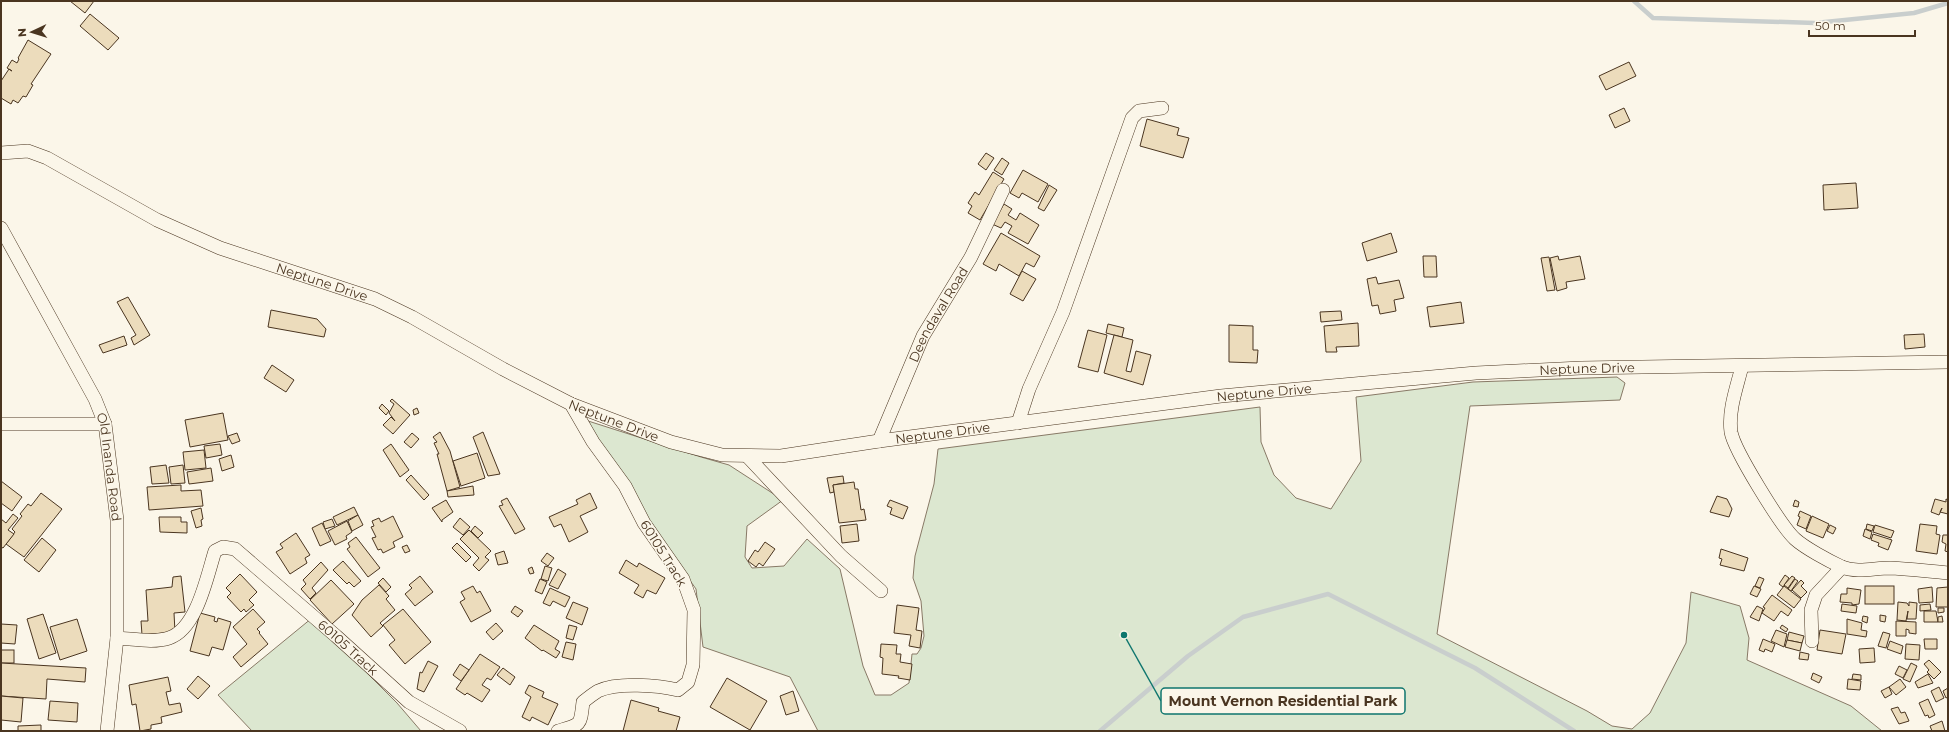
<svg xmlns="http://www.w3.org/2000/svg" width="1949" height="732" font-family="Montserrat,sans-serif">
<rect width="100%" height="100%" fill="#fbf6e9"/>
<g fill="#dce7d0" stroke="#887966">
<polygon points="1617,377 1625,383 1620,400 1470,406 1437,634 1587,711 1612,726 1632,729 1650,713 1686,643 1691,592 1740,606 1749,638 1747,660 1851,706 1882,731 818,731 790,677 703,647 696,589 646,518 585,420 701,457 729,465 783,500 747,526 745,557 752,568 784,566 807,539 840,569 863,666 875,695 891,695 909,683 912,654 917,654 921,648 924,636 921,601 913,578 915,556 934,484 938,449 1260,407 1261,442 1274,475 1296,498 1331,509 1361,461 1356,397 1473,382"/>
<polygon points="312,618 397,703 421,731 252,731 218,695"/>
</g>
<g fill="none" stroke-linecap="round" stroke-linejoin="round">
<g stroke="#c9cecd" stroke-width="4.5">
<polyline points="1634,1 1653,18 1815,23 1914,13 1948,3"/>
<polyline points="1100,731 1188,656 1243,617 1328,594 1475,668 1574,731"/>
</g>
</g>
<g fill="#ecdcbc" stroke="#4a3520">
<polygon points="70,1 94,1 85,13"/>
<polygon points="90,14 119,38 108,50 80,26"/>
<polygon points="28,40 51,54 31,84 33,85 26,97 23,96 18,103 13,100 11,104 1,98 1,81 9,69 12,71 7,68 12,60 17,63 19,59 18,58"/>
<polygon points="1629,62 1636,76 1606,90 1599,76"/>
<polygon points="1624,108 1630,121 1615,128 1609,115"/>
<polygon points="1147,119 1179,128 1177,135 1189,138 1183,158 1140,146"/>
<polygon points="986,153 994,158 986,170 978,164"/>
<polygon points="1002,158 1009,163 1002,175 994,170"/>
<polygon points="1023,170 1048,184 1038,202 1022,193 1019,198 1010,193"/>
<polygon points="993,172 1004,179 980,220 968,213 972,206 968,203 975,192 979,195"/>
<polygon points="1856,183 1858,208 1824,210 1823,185"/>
<polygon points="1049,185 1057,190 1044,211 1038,208"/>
<polygon points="1004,204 1012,209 1008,215 1016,220 1020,213 1039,225 1028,244 1008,233 1012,226 1005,222 1001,228 992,224"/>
<polygon points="1001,233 1040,256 1034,267 1026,263 1019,276 999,264 996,271 983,264"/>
<polygon points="1391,233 1397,252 1367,261 1362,243"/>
<polygon points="1423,256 1436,256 1437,277 1424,277"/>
<polygon points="1558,256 1559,260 1580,256 1585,279 1566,282 1567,288 1557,291 1550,258"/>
<polygon points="1549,257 1555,290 1547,291 1541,258"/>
<polygon points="1022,271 1036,279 1023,301 1010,294"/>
<polygon points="1376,277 1378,284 1399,280 1404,298 1394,300 1396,311 1380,314 1378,305 1372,306 1367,279"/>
<polygon points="128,297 150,335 134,345 131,338 136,335 117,302"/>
<polygon points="1461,302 1464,323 1430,327 1427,307"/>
<polygon points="271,310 317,319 326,329 324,337 268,327"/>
<polygon points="1341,311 1342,320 1321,322 1320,312"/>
<polygon points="1358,323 1359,346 1336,347 1337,352 1326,352 1324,326"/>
<polygon points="1108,324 1124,328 1122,337 1106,333"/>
<polygon points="1229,325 1253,326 1253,350 1258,350 1257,363 1229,362"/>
<polygon points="1088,330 1107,335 1098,372 1078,367"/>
<polygon points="1924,334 1925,347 1905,349 1904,335"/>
<polygon points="1114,335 1133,340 1126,371 1131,372 1136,351 1151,355 1143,385 1104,373"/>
<polygon points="124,336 127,345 103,353 99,345"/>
<polygon points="272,365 294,380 286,392 264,378"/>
<polygon points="392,399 410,415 393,434 383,425 391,417 395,421 389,413 394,404 390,401"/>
<polygon points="382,404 389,411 386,415 379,408"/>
<polygon points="417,408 419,413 414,415 413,410"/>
<polygon points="223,413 228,440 190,447 185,420"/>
<polygon points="440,432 450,451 460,487 447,491 437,454 439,454 434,443 437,442 433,437"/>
<polygon points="483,432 500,474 488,476 473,437"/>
<polygon points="237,433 240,441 232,444 228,436"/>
<polygon points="412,433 419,439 411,448 404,442"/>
<polygon points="220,444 222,455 206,458 204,446"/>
<polygon points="391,444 409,470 400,477 383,450"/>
<polygon points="204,450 206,468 185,470 183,452"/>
<polygon points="477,453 485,478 461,486 453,461"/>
<polygon points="231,455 234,467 222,471 219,459"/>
<polygon points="166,465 169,483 152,484 150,467"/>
<polygon points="183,465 185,483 171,484 169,467"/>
<polygon points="211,468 213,481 189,484 187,472"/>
<polygon points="411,475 429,495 424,500 406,480"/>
<polygon points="843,476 844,483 833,485 834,492 830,493 827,478"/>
<polygon points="1,481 22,497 12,511 1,503"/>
<polygon points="854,482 855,489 858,489 861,510 864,509 866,520 839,523 833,485"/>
<polygon points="181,485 181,491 201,490 203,506 149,510 147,487"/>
<polygon points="473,486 474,495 448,497 447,491"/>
<polygon points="41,493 62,509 24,557 6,544 15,532 12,529 22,516 20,514 28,504 31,506"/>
<polygon points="590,493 597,508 580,516 588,532 569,542 561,524 554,527 549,517 578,504 576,500"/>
<polygon points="1717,496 1727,499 1732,509 1729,517 1710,512"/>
<polygon points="507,498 525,529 515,534 499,506 503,505 501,501"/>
<polygon points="1935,499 1946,502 1946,499 1948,500 1948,514 1940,512 1942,508 1939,515 1931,512"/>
<polygon points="446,500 453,512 442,520 442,522 432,508"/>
<polygon points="890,500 908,507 903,519 890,514 892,508 887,506"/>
<polygon points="1795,500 1799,502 1798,507 1793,506"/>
<polygon points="354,507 358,515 337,525 333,517"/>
<polygon points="201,508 203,519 201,520 202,526 196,528 191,511"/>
<polygon points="1800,511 1811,516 1806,529 1797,525 1800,517 1798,516"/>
<polygon points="13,514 18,518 8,530 14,534 3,548 1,547 1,519 6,523"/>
<polygon points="358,515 363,525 352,531 348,521"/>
<polygon points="393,516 403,537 393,542 395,547 383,553 381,549 378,550 372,538 376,537 371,527 374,526 372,521 379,518 381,522"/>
<polygon points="1812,516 1829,524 1823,538 1806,531"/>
<polygon points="159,517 181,517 181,522 187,522 187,533 160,532"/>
<polygon points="460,518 470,527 463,535 453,527"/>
<polygon points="332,519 335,526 325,529 323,522"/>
<polygon points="347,521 352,532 346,536 347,539 335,545 328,531"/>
<polygon points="322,523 331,541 320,546 312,528"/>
<polygon points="857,524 859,541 842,543 840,526"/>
<polygon points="1867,524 1874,526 1872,531 1866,529"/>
<polygon points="1920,524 1937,526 1936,534 1940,535 1937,554 1916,551"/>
<polygon points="1830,525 1836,528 1833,534 1827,531"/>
<polygon points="1875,525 1894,531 1891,538 1873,532"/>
<polygon points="475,526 483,533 478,538 471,531"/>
<polygon points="1865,529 1872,532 1870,539 1863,536"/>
<polygon points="469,530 491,551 485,557 489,560 479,571 473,565 479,558 460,539"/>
<polygon points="296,533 310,555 305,558 307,563 290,574 276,552 283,548 280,544"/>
<polygon points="1873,534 1892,540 1888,550 1878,546 1879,543 1871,540"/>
<polygon points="1943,535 1948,535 1948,552 1945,551 1946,544 1942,542"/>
<polygon points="356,537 380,568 368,577 347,549 350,547 348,543"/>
<polygon points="42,538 56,550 39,572 24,560"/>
<polygon points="765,542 775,549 763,566 759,563 756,567 748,561 755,550 758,552"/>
<polygon points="457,543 471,557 466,562 452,548"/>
<polygon points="407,545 410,551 405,553 402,547"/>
<polygon points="1721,549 1748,558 1744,571 1720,565 1722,559 1719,558"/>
<polygon points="504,551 508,563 498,565 495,554"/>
<polygon points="547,553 554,558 548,566 541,561"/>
<polygon points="626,560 637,567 639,563 665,578 656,594 647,590 643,598 634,593 639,585 619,573"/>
<polygon points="343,561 361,581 354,587 349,582 347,584 333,570"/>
<polygon points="321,562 328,570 312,588 316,593 310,599 301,589 306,584 303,580"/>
<polygon points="545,566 552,568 548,581 541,579"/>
<polygon points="532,567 534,573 530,574 528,569"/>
<polygon points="558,569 566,574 558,589 549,585"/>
<polygon points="240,574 257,592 249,600 254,605 246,612 244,609 241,612 227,597 231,593 226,588"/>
<polygon points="1785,575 1789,578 1783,587 1779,584"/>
<polygon points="181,576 185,612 174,613 175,632 142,635 141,621 148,621 146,590 172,587 173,577"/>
<polygon points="420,576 433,592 415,606 405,594 412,588 409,585"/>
<polygon points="1792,576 1795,578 1788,588 1784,585"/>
<polygon points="1759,577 1764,579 1760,588 1755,586"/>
<polygon points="383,578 391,587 386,592 378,583"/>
<polygon points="540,579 547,582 542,594 535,591"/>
<polygon points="1795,579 1798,581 1791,591 1788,589"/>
<polygon points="331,580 354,604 332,624 310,600"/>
<polygon points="1801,580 1804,583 1801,586 1807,592 1801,598 1792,590"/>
<polygon points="379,585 389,596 386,599 395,610 380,623 383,626 371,637 352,615 362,600"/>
<polygon points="473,586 477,593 480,591 491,611 471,622 460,602 465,599 461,592"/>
<polygon points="1754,586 1761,589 1757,597 1750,594"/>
<polygon points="1784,586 1801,599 1794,608 1777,595"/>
<rect x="1865" y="586" width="29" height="18"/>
<polygon points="1932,587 1933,602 1919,603 1918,589"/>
<polygon points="1948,587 1948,607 1936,607 1937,588"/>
<polygon points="550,588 570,597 565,607 553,601 550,606 543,603"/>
<polygon points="1847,588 1861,590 1859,604 1852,605 1852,603 1840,602 1841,594 1847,594"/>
<polygon points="1772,595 1792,610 1788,616 1781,611 1774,621 1762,613 1765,608 1763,607"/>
<polygon points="573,602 588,608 582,625 566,618"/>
<polygon points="1898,602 1907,603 1909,606 1909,602 1917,603 1916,619 1907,619 1908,611 1906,621 1897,620"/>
<polygon points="1842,604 1857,606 1856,613 1841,611"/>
<polygon points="1930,604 1931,610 1920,611 1920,605"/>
<polygon points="897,605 919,608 916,630 922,631 920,648 909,646 911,635 894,633"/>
<polygon points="515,606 523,611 518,617 511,612"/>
<polygon points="1757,606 1763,609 1759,621 1750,617"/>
<polygon points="1938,608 1944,608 1944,612 1938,613"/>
<polygon points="253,609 265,622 257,629 260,632 259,633 268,644 241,667 233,657 247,644 233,627"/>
<polygon points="403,609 431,642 405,664 389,645 395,640 383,625"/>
<polygon points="1924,611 1936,611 1938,622 1924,622"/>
<polygon points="200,613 215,617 214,621 217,622 218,618 231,622 223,650 212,647 209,656 190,651"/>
<polygon points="43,614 56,653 39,659 27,619"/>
<polygon points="1880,615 1886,616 1885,622 1880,621"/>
<polygon points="1863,616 1868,617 1867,623 1862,621"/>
<polygon points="1942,616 1943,622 1938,622 1938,617"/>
<polygon points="77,619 87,651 60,660 50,627"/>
<polygon points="1847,619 1862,623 1861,630 1867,631 1866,637 1847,634"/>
<polygon points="1896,621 1916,622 1916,634 1909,633 1909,630 1906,629 1906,636 1896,636"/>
<polygon points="496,623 503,631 493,640 486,632"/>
<polygon points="1,624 17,625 15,644 1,643"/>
<polygon points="534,625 559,641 555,649 560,652 556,658 543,650 542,651 525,638"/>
<polygon points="569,625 577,627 573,640 566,638"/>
<polygon points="1782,625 1788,629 1786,632 1780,628"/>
<polygon points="1776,630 1787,634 1784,647 1771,641"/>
<polygon points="1820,630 1846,634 1842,654 1817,650"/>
<polygon points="1789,632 1804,636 1802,643 1787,640"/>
<polygon points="1883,632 1890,634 1886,648 1878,646"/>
<polygon points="1763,639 1775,644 1772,652 1765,649 1764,652 1759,650"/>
<polygon points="1924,639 1937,639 1937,649 1925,649"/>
<polygon points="1787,640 1802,643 1800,651 1785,647"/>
<polygon points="1890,641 1903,646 1901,654 1887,649"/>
<polygon points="566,642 576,644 573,660 562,657"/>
<polygon points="881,644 897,645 896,654 901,654 900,662 912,664 910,680 898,678 899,676 882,674 883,658 880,657"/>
<polygon points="1906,644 1920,645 1919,660 1905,659"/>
<polygon points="1874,648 1875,662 1860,663 1859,649"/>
<rect x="1" y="650" width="13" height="13"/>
<polygon points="1800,652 1809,654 1808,660 1799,659"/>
<polygon points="480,654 500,667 491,680 487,678 482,685 490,690 482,702 467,693 465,695 456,689"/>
<polygon points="1929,660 1941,672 1934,679 1927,672 1929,670 1924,664"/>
<polygon points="428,661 438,666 424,692 417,689 420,672 422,673"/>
<polygon points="1,663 86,668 85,682 47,679 46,699 1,696"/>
<polygon points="1911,663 1917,666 1910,682 1903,679"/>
<polygon points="460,664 469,670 461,681 453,675"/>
<polygon points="1899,666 1907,670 1903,678 1895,674"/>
<polygon points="503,668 515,677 510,685 497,675"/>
<polygon points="1813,673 1822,677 1819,683 1811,679"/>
<polygon points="1853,674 1861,675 1861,680 1852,679"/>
<polygon points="1928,674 1933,683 1918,688 1915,682"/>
<polygon points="198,676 210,686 198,699 187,689"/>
<polygon points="168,677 171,691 166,692 169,705 180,703 182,712 161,717 162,723 151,725 151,729 140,731 136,704 132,705 129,685"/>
<polygon points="727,678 767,701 750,730 710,707"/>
<polygon points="1848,679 1861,681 1860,690 1847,689"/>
<polygon points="1900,679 1906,687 1896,695 1889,687"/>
<polygon points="529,685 544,692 542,697 558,704 548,725 532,717 530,721 522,717 531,697 525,693"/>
<polygon points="1889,687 1892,694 1885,698 1881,691"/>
<polygon points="1939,687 1944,698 1936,702 1931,691"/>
<polygon points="1948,688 1948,697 1946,698 1943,691"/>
<polygon points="793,691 799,711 786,715 780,696"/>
<polygon points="1,696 23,698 21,722 1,720"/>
<polygon points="1928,699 1935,715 1929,718 1928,715 1925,716 1919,703"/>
<polygon points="631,700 659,708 658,711 680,717 676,731 623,731"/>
<polygon points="50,701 78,703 77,722 48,720"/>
<polygon points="1898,707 1901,713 1905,712 1909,721 1899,724 1891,709"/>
<polygon points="1942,721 1945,731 1932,731 1930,726"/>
<polygon points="41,725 41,731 43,731 18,731 18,726"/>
</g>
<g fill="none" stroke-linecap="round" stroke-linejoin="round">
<defs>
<g id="minor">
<path id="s1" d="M1 153 28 151 47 158 157 220 220 248 375 299 412 317 503 369 571 404 671 442 722 455 781 456 879 441 1221 396 1476 373 1581 368 1948 362"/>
<path id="s2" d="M1 228 95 399 105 424 117 520V638L107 731"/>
<path d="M1742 366C1737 387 1728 410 1731 432 1734 450 1781 526 1795 539 1805 548 1829 561 1842 567 1857 573 1874 568 1890 568 1909 569 1929 571 1948 573"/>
<polyline points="1018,423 1029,389 1063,312 1132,118 1139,111 1162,108"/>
<polyline points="1,424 105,424"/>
<path id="s3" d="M879 441 923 336 971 257 1003 190"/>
<polyline points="748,457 841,556 881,591"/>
<path id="s4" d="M117 638C134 639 154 643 169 638 197 629 207 576 215 551L223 547 235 549 336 636 409 702 460 731"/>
<polyline points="1812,641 1811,610 1816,595 1842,567"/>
<path d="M558 731C582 724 580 726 583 702 588 698 593 694 598 691 617 682 658 685 678 690L688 682 693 665 694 610 683 579 644 523 625 486 593 442 571 404"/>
</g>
</defs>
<use href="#minor" stroke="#4a3520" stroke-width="14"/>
<use href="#minor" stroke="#fbf6e9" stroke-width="13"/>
</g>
<g text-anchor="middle" stroke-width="3" stroke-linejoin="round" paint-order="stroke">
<g font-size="13" fill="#4a3520" stroke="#fbf6e9">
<text dy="5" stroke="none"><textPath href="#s1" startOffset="350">Neptune Drive</textPath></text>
<text dy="5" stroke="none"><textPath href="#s3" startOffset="140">Deendaval Road</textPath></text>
<text dy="5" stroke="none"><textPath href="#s1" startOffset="1658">Neptune Drive</textPath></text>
<text dy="5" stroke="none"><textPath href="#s1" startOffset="1334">Neptune Drive</textPath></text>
<text dy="5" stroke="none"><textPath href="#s1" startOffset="674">Neptune Drive</textPath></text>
<text dy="5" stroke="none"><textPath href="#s1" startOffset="1010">Neptune Drive</textPath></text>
<text dy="5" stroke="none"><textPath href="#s2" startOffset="265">Old Inanda Road</textPath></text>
<text transform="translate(664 553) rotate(58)" y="5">60105 Track</text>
<text dy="5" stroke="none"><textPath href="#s4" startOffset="325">60105 Track</textPath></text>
</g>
</g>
<path fill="none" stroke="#0f766e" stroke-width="1.5" d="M1124 635L1161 701"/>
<circle fill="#0f766e" stroke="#fbf6e9" stroke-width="1.5" cx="1124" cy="635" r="4"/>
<rect fill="#fbf6e9" stroke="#0f766e" stroke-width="1.5" x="1161" y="688" width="244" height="26" rx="4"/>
<g font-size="14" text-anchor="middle" font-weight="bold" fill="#4a3520">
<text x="1283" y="706">Mount Vernon Residential Park</text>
</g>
<rect width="1949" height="732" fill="none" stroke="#4a3520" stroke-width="4"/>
<g transform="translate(32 32) rotate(266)" stroke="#fbf6e9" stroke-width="3" paint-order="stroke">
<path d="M0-3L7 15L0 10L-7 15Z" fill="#4a3520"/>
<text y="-6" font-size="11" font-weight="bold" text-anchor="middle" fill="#4a3520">N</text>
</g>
<path d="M1809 30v6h106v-6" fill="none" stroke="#4a3520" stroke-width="2"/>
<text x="1815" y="30" font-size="12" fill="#4a3520" stroke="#fbf6e9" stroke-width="3" paint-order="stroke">50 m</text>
</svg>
